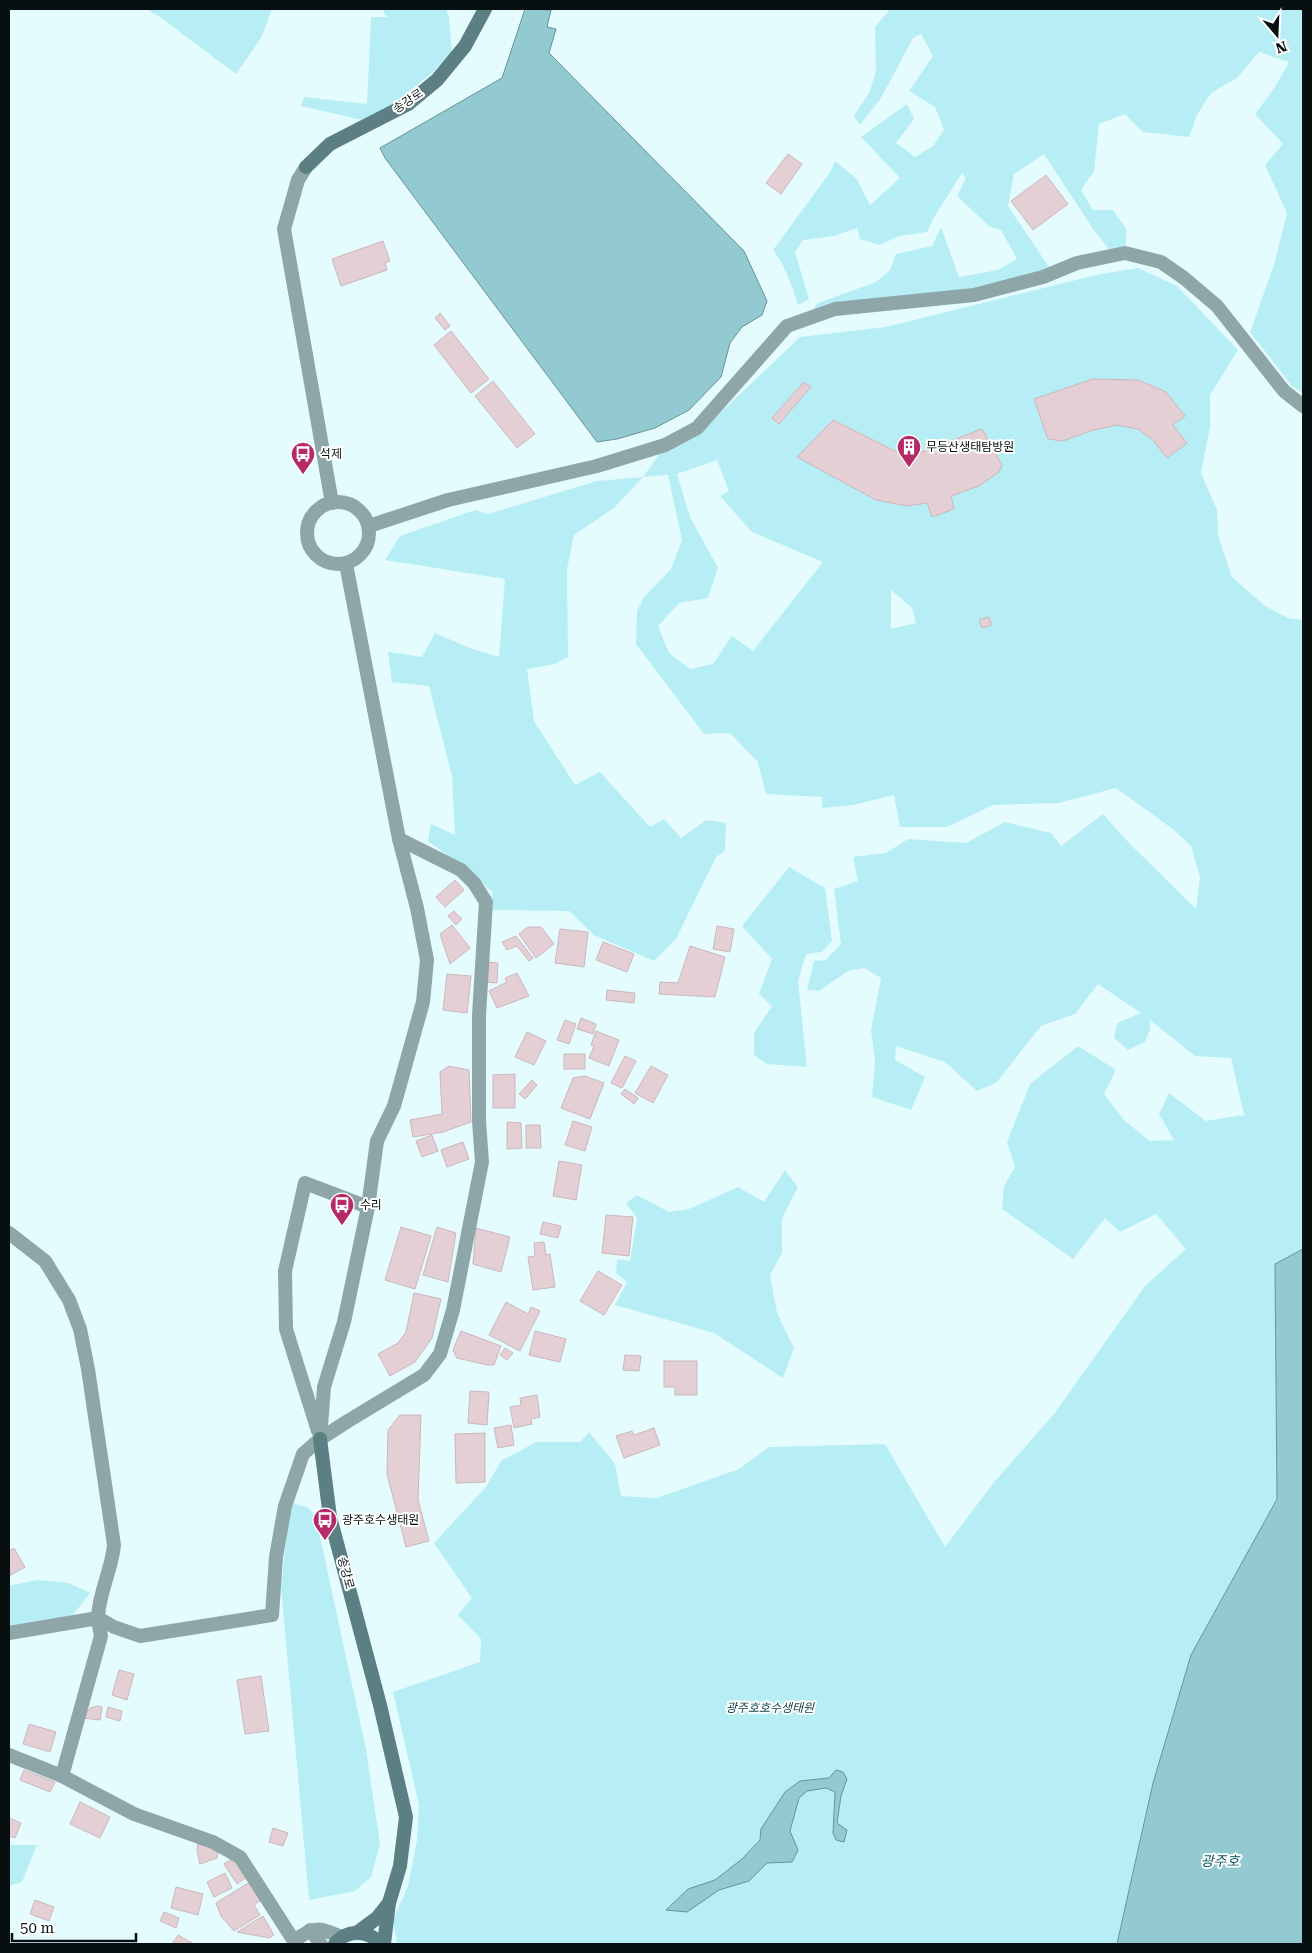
<svg xmlns="http://www.w3.org/2000/svg" width="1312" height="1953" font-family="'Roboto Serif','Noto Sans KR',serif">
<rect width="100%" height="100%" fill="#e5fcff"/>
<g fill="#b7eef5" fill-rule="evenodd">
<polygon points="146,9 272,9 261,38 236,74 160,17"/>
<polygon points="382,9 446,9 449,17 452,52 434,71 409,92 381,112 362,120 301,106 304,97 367,104 371,17 387,17"/>
<path d="M890 9H1303V393L1292 386 1250 332 1274 265 1287 213 1265 165 1283 144 1255 114 1275 87 1289 62 1259 52 1237 78 1211 93 1197 115 1189 137 1143 132 1125 114 1099 124 1094 171 1081 190 1093 210H1113L1127 230 1125 249H1109L1095 232 1044 154 1014 174 1008 206 1049 267C976 299 891 301 813 310L818 303 876 282 890 270 896 254 932 246 941 227 959 277 998 270 1017 259 1001 230 990 227 957 196 966 178 962 173 933 219 927 232 899 236 880 245 860 239 857 228 834 236 803 240 795 252 809 299 798 305C792 286 785 265 773 250L831 171 835 161 857 179 870 205 900 178 861 137 907 104 914 119 896 143 915 157 933 146 944 130 935 107 909 91 933 56 921 34 913 38 881 98 860 125 854 116 870 91 876 71 875 27Z"/>
<path d="M1138 268 1177 286 1238 350 1210 395V427L1201 473 1217 510 1218 535 1232 577 1265 606 1288 618 1303 620V1249L1275 1264 1277 1499 1191 1655 1153 1783 1117 1944H397L393 1920 408 1886 417 1840 419 1805 393 1692 480 1662 481 1639 458 1615 472 1598 434 1543 486 1487 501 1461 536 1442H580L589 1432 615 1464 621 1496 657 1498 739 1469 769 1447 885 1444 945 1547 995 1481 1054 1414 1145 1286 1186 1249 1156 1214 1120 1232 1105 1218 1073 1259 1002 1209 1004 1186 1015 1167 1007 1142 1030 1084 1078 1046 1116 1070 1104 1094 1125 1121 1150 1141 1174 1140 1159 1114 1169 1093 1206 1121 1244 1115 1231 1058 1195 1056 1150 1020V1029L1145 1042 1128 1050 1114 1038 1117 1023 1141 1013 1098 984 1075 1014 1041 1026 996 1083 977 1091 945 1062 896 1046 895 1060 925 1077 911 1110 872 1097 875 1062 871 1030 881 978 864 968 848 971 819 991 807 990 814 961 826 960 841 944 834 889 858 881 853 857 886 853 908 839 966 843 1005 822 1051 833 1061 846 1103 814 1129 843 1196 909 1200 877 1191 846 1174 830 1116 788 1059 803 993 805 947 827H900L894 795 853 805 822 808V797L766 794 758 762 730 733 704 734 636 644 637 611 644 597 671 569 682 540 668 475 643 477 614 508 574 535 567 569 568 657 555 664 527 669 534 721 575 785 600 772 650 827 664 819 681 838 706 820 726 823 725 851 716 857 676 939 654 961 594 935 569 911 493 910 492 892 472 873 428 841 431 824 455 835 452 776 429 686 392 682 388 652 422 657 435 633 470 648 499 657 505 579 385 560 400 536 475 510 488 514 597 481 643 477 660 453 696 436 800 337 886 327 1096 275ZM717 460 729 491 720 496 752 532 823 562 753 651 732 636 713 664 690 669 669 653 658 626 679 603 708 598 718 568 690 517 677 474ZM891 590 912 608 916 623 891 629Z"/>
<polygon points="789,867 825,888 832,941 822,952 806,954 798,981 807,1067 767,1064 754,1055 754,1033 772,1006 759,994 772,959 742,926"/>
<polygon points="785,1170 798,1187 782,1219 782,1253 770,1275 777,1313 794,1348 783,1378 714,1333 615,1305 627,1282 616,1273 617,1259 630,1261 637,1218 626,1203 637,1195 669,1212 689,1209 738,1187 764,1202"/>
<polygon points="290,1502 309,1508 316,1518 366,1749 380,1844 371,1877 355,1891 309,1900 281,1587"/>
<polygon points="37,1580 69,1583 90,1593 73,1615 9,1628 9,1586"/>
<polygon points="9,1845 37,1845 22,1882 9,1886"/>
</g>
<g fill="#93cad2" stroke="#699298">
<polygon points="525,9 551,10 547,27 556,29 549,53 744,251 767,301 762,315 742,327 730,343 721,377 689,410 655,428 617,439 597,442 385,158 380,148 502,78"/>
<polygon points="1303,1249 1303,1944 1117,1944 1153,1783 1191,1655 1277,1499 1275,1264"/>
<polygon points="836,1770 843,1772 847,1779 841,1796 837,1823 847,1830 844,1842 836,1840 833,1833 835,1792 826,1788 807,1791 799,1798 790,1831 798,1850 792,1862 767,1863 749,1881 719,1890 687,1912 666,1910 688,1889 715,1880 742,1859 760,1840 761,1829 785,1792 800,1781 829,1778"/>
</g>
<g fill="#e3cfd4" stroke="#cbb7bc">
<polygon points="788,154 802,164 781,194 766,183"/>
<polygon points="1046,175 1068,204 1033,230 1011,201"/>
<polygon points="383,241 390,261 385,263 387,270 341,286 332,259"/>
<polygon points="440,313 450,326 445,330 435,318"/>
<polygon points="451,331 489,379 471,393 434,345"/>
<polygon points="1093,379 1138,380 1166,392 1185,416 1173,425 1187,443 1167,458 1153,440 1138,429 1117,425 1090,431 1063,441 1048,439 1034,399"/>
<polygon points="493,381 535,434 517,448 475,396"/>
<polygon points="804,382 811,387 779,424 772,418"/>
<polygon points="833,420 903,455 919,453 982,429 1002,465 999,472 979,486 951,496 954,509 932,517 927,503 907,506 876,500 797,457"/>
<polygon points="989,617 992,625 982,628 979,620"/>
<polygon points="455,880 464,890 445,907 436,897"/>
<polygon points="454,911 462,919 456,925 448,916"/>
<polygon points="452,925 470,948 450,964 440,934"/>
<polygon points="717,926 734,929 730,952 713,949"/>
<polygon points="528,927 541,927 554,944 536,958 519,934"/>
<polygon points="560,929 588,932 584,967 555,963"/>
<polygon points="516,936 533,958 529,961 517,946 507,950 502,942"/>
<polygon points="603,942 634,954 627,972 596,960"/>
<polygon points="690,946 725,957 715,997 659,994 660,982 678,983"/>
<polygon points="487,962 498,963 497,983 486,982"/>
<polygon points="517,973 529,996 497,1008 489,991 507,982 505,978"/>
<polygon points="447,974 471,976 467,1013 443,1010"/>
<polygon points="607,990 635,993 634,1003 606,1000"/>
<polygon points="581,1018 596,1024 593,1034 577,1029"/>
<polygon points="565,1020 576,1024 569,1044 557,1040"/>
<polygon points="596,1031 619,1040 609,1066 589,1058 594,1046 591,1045"/>
<polygon points="527,1032 546,1041 534,1065 515,1057"/>
<rect x="564" y="1054" width="21" height="15"/>
<polygon points="625,1056 636,1061 622,1088 611,1083"/>
<polygon points="449,1066 469,1070 471,1122 443,1132 413,1137 410,1120 442,1114 440,1072"/>
<polygon points="651,1066 668,1075 653,1103 635,1093"/>
<polygon points="515,1074 515,1108 493,1108 493,1075"/>
<polygon points="585,1076 604,1083 590,1119 561,1108 573,1078"/>
<polygon points="532,1080 537,1085 525,1099 519,1094"/>
<polygon points="625,1089 638,1098 634,1104 621,1094"/>
<polygon points="573,1121 592,1127 585,1151 565,1145"/>
<polygon points="507,1122 521,1123 522,1148 507,1149"/>
<polygon points="526,1125 540,1125 541,1148 526,1148"/>
<polygon points="432,1135 438,1151 422,1157 416,1141"/>
<polygon points="463,1142 469,1159 447,1167 441,1150"/>
<polygon points="559,1161 582,1165 576,1200 553,1196"/>
<polygon points="606,1215 633,1217 629,1256 602,1253"/>
<polygon points="543,1222 561,1226 558,1238 540,1234"/>
<polygon points="401,1227 431,1236 415,1289 385,1280"/>
<polygon points="437,1227 456,1233 448,1282 423,1275"/>
<polygon points="476,1228 510,1237 501,1272 473,1264"/>
<polygon points="544,1242 546,1255 550,1254 555,1287 533,1290 528,1257 535,1256 534,1243"/>
<polygon points="598,1271 622,1285 604,1315 580,1301"/>
<polygon points="414,1293 441,1299 432,1338 415,1362 390,1376 378,1354 398,1343 406,1332"/>
<polygon points="506,1302 528,1314 531,1307 540,1311 520,1351 489,1335"/>
<polygon points="461,1331 501,1346 494,1365 487,1365 457,1358 453,1350"/>
<polygon points="535,1331 566,1339 560,1362 529,1355"/>
<polygon points="505,1348 513,1353 507,1360 500,1355"/>
<polygon points="625,1355 641,1356 639,1371 623,1370"/>
<polygon points="664,1361 697,1361 697,1395 675,1395 675,1387 664,1387"/>
<polygon points="470,1391 489,1392 487,1425 468,1423"/>
<polygon points="537,1395 540,1417 531,1419 532,1424 514,1428 510,1407 521,1405 520,1398"/>
<polygon points="400,1415 421,1415 418,1500 429,1541 406,1547 387,1474 388,1430"/>
<polygon points="511,1425 514,1445 498,1448 494,1428"/>
<polygon points="654,1428 660,1445 624,1458 616,1436 632,1431 634,1435"/>
<polygon points="485,1433 485,1482 456,1483 455,1434"/>
<polygon points="14,1548 25,1567 9,1576 9,1551"/>
<polygon points="119,1670 134,1674 127,1700 112,1695"/>
<polygon points="261,1676 269,1731 245,1734 237,1680"/>
<polygon points="97,1706 102,1707 100,1720 83,1718 90,1708"/>
<polygon points="108,1707 122,1711 120,1721 106,1717"/>
<polygon points="29,1724 56,1732 50,1752 23,1744"/>
<polygon points="24,1770 55,1782 50,1792 20,1780"/>
<polygon points="80,1802 110,1817 100,1838 70,1824"/>
<polygon points="9,1818 21,1823 15,1838 9,1836"/>
<polygon points="273,1828 288,1833 283,1846 269,1842"/>
<polygon points="198,1844 207,1846 218,1853 217,1858 200,1864 197,1851"/>
<polygon points="230,1860 237,1862 247,1877 237,1884 224,1864"/>
<polygon points="225,1873 232,1888 214,1897 207,1882"/>
<polygon points="250,1882 261,1900 254,1905 260,1915 234,1931 221,1916 216,1903"/>
<polygon points="176,1887 203,1894 198,1915 171,1908"/>
<polygon points="35,1900 54,1907 49,1921 30,1914"/>
<polygon points="164,1912 179,1918 176,1928 160,1921"/>
<polygon points="263,1916 274,1935 269,1938 237,1932"/>
<polygon points="178,1935 194,1944 172,1944"/>
</g>
<g fill="none" stroke-linecap="round" stroke-linejoin="round">
<g stroke="#8fa6a9" stroke-width="14">
<polyline points="306,167 298,180 284,229 332,503"/>
<circle cx="338" cy="533" r="31"/>
<polyline points="369,526 448,500 597,466 665,445 697,428 787,326 835,309 974,295 1043,277 1077,263 1125,253 1161,262 1184,278 1217,306 1284,391 1303,406"/>
<path d="M9 1233 45 1261 69 1300 80 1329 88 1369 114 1545C112 1569 99 1592 98 1617 98 1623 100 1630 101 1636L62 1776"/>
<polyline points="318,1431 286,1329 285,1271 305,1183 368,1207"/>
<polyline points="320,1439 324,1387 344,1322 368,1207 377,1141 394,1106 423,1002 427,960 417,908 399,839 346,564"/>
<polyline points="9,1633 98,1618 114,1627 140,1636 272,1615 276,1557 285,1506 303,1454 320,1439 348,1421 424,1375 440,1354 453,1310 482,1162 479,1121 479,1015 486,902 474,883 461,870 399,839"/>
<path d="M9 1755 62 1776 134 1814 213 1842 240 1857 294 1941C314 1925 320 1928 342 1937"/>
<polyline points="310,1930 321,1944"/>
</g>
<g stroke="#5c7f83" stroke-width="14">
<polyline points="306,167 330,144 408,104 437,80 465,46 485,9"/>
<polyline points="320,1439 330,1517 380,1705 406,1817 400,1866 389,1903 384,1944"/>
<polyline points="358,1932 377,1918 388,1904"/>
<path d="M335 1944C347 1929 368 1930 381 1944"/>
</g>
</g>
<defs>
<symbol id="building-pin" viewBox="-11 -11 22 30"><path d="M0 17L-7.5 6A9.5 9.5 0 1 1 7.5 6Z" fill="#b52b67" stroke="#fff"/><path d="M-4-6H4V6H1V3H-1V6H-4ZM-2.5-4.3h1.7v1.8h-1.7ZM.8-4.3h1.7v1.8H.8ZM-2.5-1h1.7V.8h-1.7ZM.8-1h1.7V.8H.8Z" fill="#fff"/></symbol>
<symbol id="bus-pin" viewBox="-11 -11 22 30"><path d="M0 17L-7.5 6A9.5 9.5 0 1 1 7.5 6Z" fill="#b52b67" stroke="#fff"/><path d="M-5-6H5V4H4V6H2V4H-2V6H-4V4H-5ZM-3.5-4V0h7V-4ZM-3.5 1.2v1.5H-2V1.2ZM2 1.2v1.5H3.5V1.2Z" fill="#fff"/></symbol>
</defs>
<g fill-rule="evenodd">
<use href="#building-pin" x="895" y="433" width="28" height="38"/>
<use href="#bus-pin" x="289" y="440" width="28" height="38"/>
<use href="#bus-pin" x="328" y="1191" width="28" height="38"/>
<use href="#bus-pin" x="311" y="1506" width="28" height="38"/>
</g>
<g text-anchor="middle" stroke-width="4" stroke-linejoin="round" paint-order="stroke">
<g font-size="12" fill="#070f10" stroke="#fff">
<text transform="translate(408 101) rotate(-34)" y="4">송강로</text>
<text transform="translate(346 1573) rotate(75)" y="4">송강로</text>
</g>
<g font-size="12" fill="#070f10" stroke="#fff" text-anchor="start">
<text x="926" y="451">무등산생태탐방원</text>
<text x="320" y="458">석제</text>
<text x="360" y="1209">수리</text>
<text x="342" y="1524">광주호수생태원</text>
</g>
<g font-size="12" font-style="italic" fill="#14454b" stroke="#fff">
<text x="770" y="1712">광주호호수생태원</text>
</g>
<g font-size="14" font-style="italic" fill="#065760" stroke="#fff">
<text x="1220" y="1866">광주호</text>
</g>
</g>
<rect width="1312" height="1953" fill="none" stroke="#070f10" stroke-width="20"/>
<g transform="translate(1277 35) rotate(161)" stroke="#ffffff" stroke-width="4" paint-order="stroke">
<path d="M0-4L9 19L0 12L-9 19Z" fill="#070f10"/>
<text y="-8" font-size="14" font-weight="bold" text-anchor="middle" fill="#070f10">N</text>
</g>
<path d="M12 1933v8h124v-8" fill="none" stroke="#070f10" stroke-width="2.5"/>
<text x="20" y="1933" font-size="15" fill="#070f10" stroke="#ffffff" stroke-width="4" paint-order="stroke">50 m</text>
</svg>
